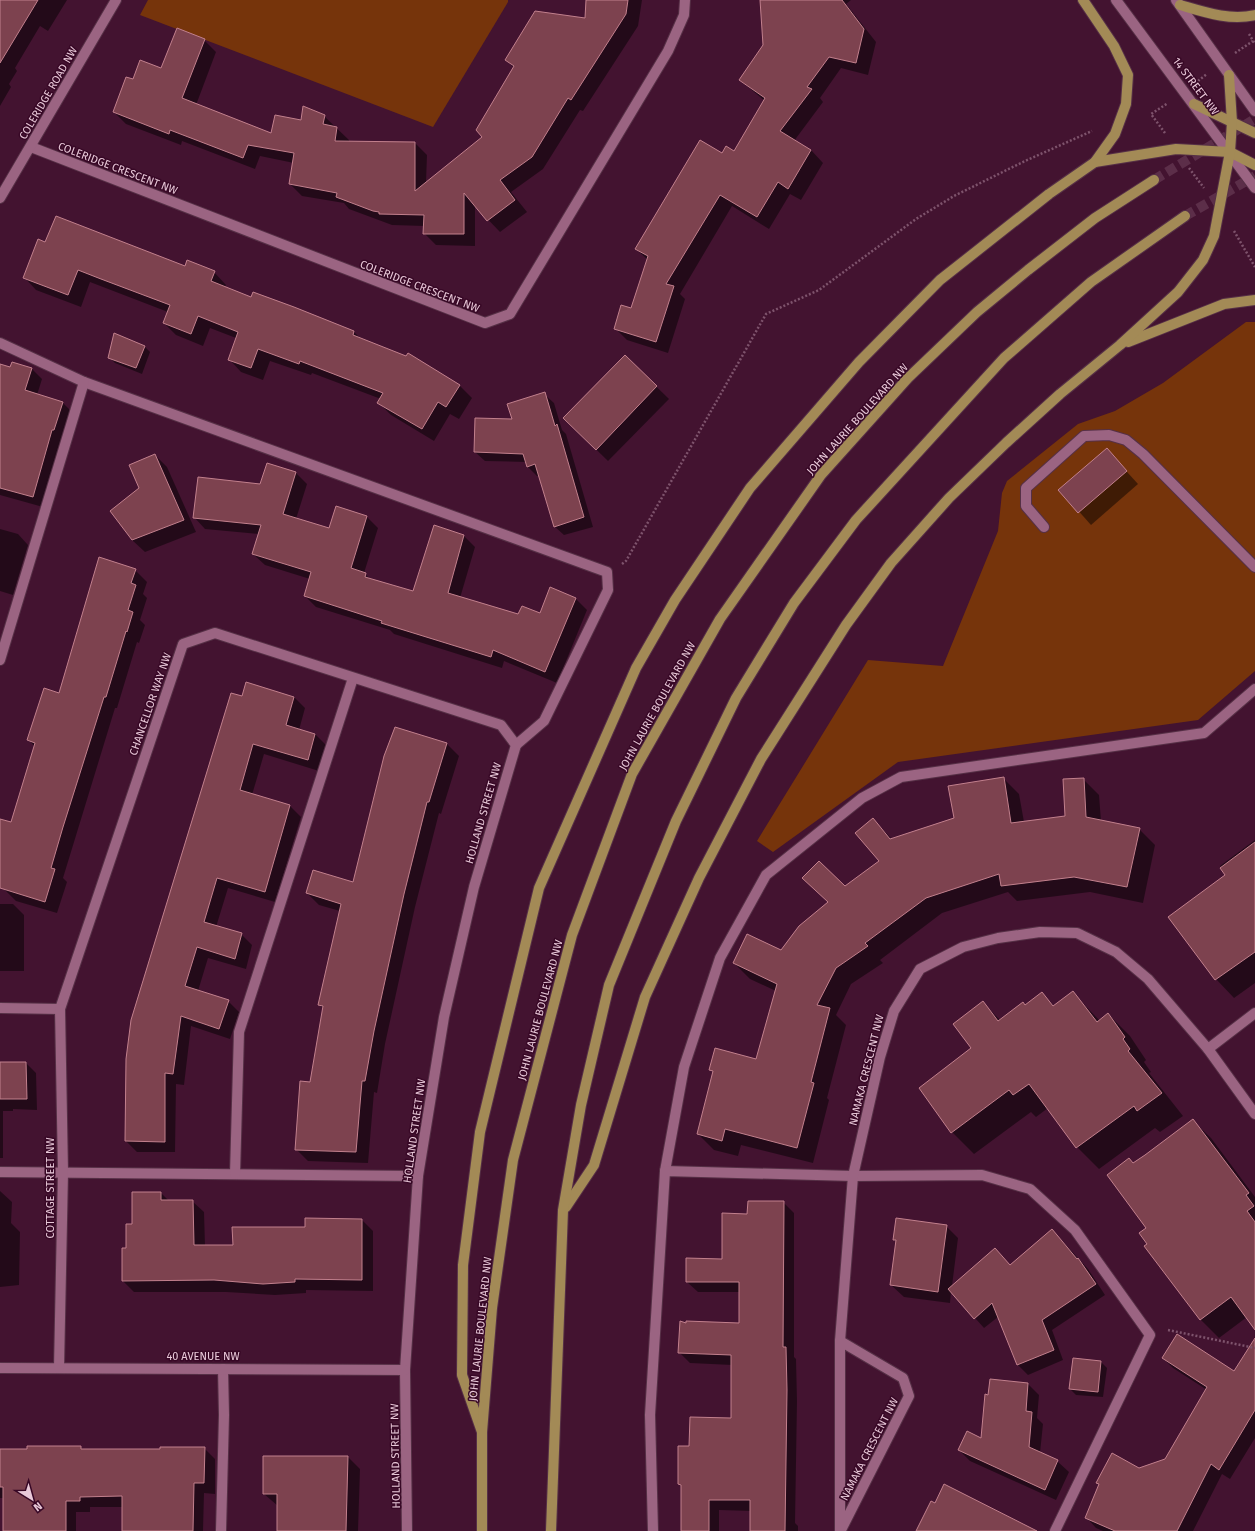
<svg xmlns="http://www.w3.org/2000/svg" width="1255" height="1531" font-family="'Fira Sans',sans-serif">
<rect width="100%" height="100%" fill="#431330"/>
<g fill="#76340b">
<polygon points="148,0 508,0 508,2 433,127 140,15"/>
<polygon points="1246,322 1255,322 1255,671 1198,720 898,762 773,852 757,841 868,660 943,666 998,531 1002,493 1007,481 1078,424 1115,411 1163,383"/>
</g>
<g fill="#0007">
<polygon points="0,0 67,0 48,31 40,26 15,68 17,71 9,84 11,87 0,106"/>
<polygon points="597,0 642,0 638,26 583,111 580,110 543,169 511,192 527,212 500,232 475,206 475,246 436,245 424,233 424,226 392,225 349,209 344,203 302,196 290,184 294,163 260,156 255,169 182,141 181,145 126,124 114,112 133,81 161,70 204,40 216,52 196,105 272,134 301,121 324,116 349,140 349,142 415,143 427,155 426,183 484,138 514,68 507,60 617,24"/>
<polygon points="761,0 851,0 846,4 876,42 868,75 841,68 820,98 823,102 794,141 811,150 823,163 801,200 790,194 769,229 732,206 680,294 685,299 668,353 627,340 615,328 632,310 648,260 636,249 723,154 734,152 765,101 740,80 764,46"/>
<polygon points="46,244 214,272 226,285 225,287 251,298 294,308 354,332 361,339 407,357 408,355 460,386 472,398 459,419 450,414 434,441 391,415 379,403 381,399 312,373 311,375 270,361 263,380 241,372 229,359 236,338 210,328 203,346 176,335 164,323 168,312 90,282 81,307 36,290 24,277"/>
<polygon points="144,346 150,352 142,374 115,363 109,357"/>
<polygon points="625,356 669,399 608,461 564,418"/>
<polygon points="0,365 11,369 32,369 42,379 37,395 62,402 73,413 43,507 0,495"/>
<polygon points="544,394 554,403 562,430 566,434 593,527 564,535 554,526 539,475 537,476 527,466 526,462 485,461 475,452"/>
<polygon points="1107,450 1138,484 1091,525 1060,490"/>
<polygon points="155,455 167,467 196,532 145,552 132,540 140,488"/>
<polygon points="296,473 307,484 296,519 330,530 366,516 378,528 364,573 371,580 414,592 435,527 464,536 475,547 460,598 519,615 540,615 551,589 576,599 587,610 557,683 504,661 502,668 394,634 390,630 316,607 305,596 310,579 265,565 253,554 259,534 205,529 194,517 261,485"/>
<polygon points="0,529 18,534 28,545 13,595 0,591"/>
<polygon points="135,570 147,582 143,594 147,598 140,620 145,625 139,643 137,642 117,708 115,708 63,878 67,882 57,913 16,901 4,889 0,860 0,820 12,823 35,747 29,740 60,694"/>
<polygon points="242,697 294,697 305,708 299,730 315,734 326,745 319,771 264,754 252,795 290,806 301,817 275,902 228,888 216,927 241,934 252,945 246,969 208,958 198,991 228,1001 239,1012 230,1039 191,1026 184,1085 176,1084 175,1152 137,1152 126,1141"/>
<polygon points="396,729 447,744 459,756 441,814 439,813 415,907 385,1044 377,1093 374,1092 368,1163 308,1161 296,1149 311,1083 323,1009 320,1005 340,911 319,905 307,893 353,884"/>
<polygon points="1003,778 1019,794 1024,822 1066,817 1083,779 1099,795 1101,821 1139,829 1155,845 1143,903 1090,892 1017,901 1008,892 942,913 880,960 883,963 851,984 836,1015 846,1025 827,1098 829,1100 813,1163 741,1145 738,1156 714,1150 698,1134 714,1073 710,1070 757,1060 776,991 750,979 734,963 781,952 829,903 804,878 845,887 880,861 873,820 892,839 955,819"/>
<polygon points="1255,840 1255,983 1234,998 1216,979 1170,917 1227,875 1220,866"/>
<polygon points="0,904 13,904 24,915 24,971 0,971"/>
<polygon points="1073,993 1100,1021 1108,1014 1130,1036 1146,1060 1144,1062 1151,1072 1149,1073 1183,1116 1160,1132 1155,1128 1099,1169 1077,1147 1048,1108 1036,1117 1031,1112 974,1154 952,1132 920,1088 973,1048 983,1003 1000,1020 1042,994 1054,1006"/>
<polygon points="0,1063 26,1063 36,1073 37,1110 13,1109 13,1111 3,1111 3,1158 0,1158"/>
<polygon points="1192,1120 1211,1138 1255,1197 1255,1328 1247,1317 1219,1338 1201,1320 1146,1246 1148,1244 1147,1229 1134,1164"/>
<polygon points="0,1191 12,1202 11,1223 20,1232 19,1285 0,1287"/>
<polygon points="161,1193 169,1201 192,1201 204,1212 205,1246 234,1246 306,1228 362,1220 373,1231 373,1291 306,1290 306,1293 275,1295 226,1292 134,1292 123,1281 127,1249 133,1225"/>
<polygon points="783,1202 794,1213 794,1357 796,1359 797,1401 795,1523 798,1526 798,1531 751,1531 751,1511 719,1510 719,1531 682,1531 682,1487 679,1484 690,1447 732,1419 732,1365 690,1363 679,1352 687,1325 740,1324 740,1292 698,1292 687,1282 723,1260 748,1215"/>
<polygon points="946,1226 958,1238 952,1286 1011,1266 1052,1230 1088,1269 1105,1295 1052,1330 1063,1360 1028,1375 1018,1365 998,1317 984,1328 951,1291 950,1303 904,1297 891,1285 897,1242 894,1240"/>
<polygon points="1255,1357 1255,1438 1230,1479 1222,1474 1193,1531 1103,1531 1096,1528 1086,1517 1138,1469 1165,1460 1207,1390 1173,1368 1163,1358 1235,1373"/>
<polygon points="1101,1362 1107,1368 1103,1397 1076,1395 1070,1389"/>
<polygon points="1028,1384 1039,1395 1037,1418 1043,1424 1040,1453 1057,1461 1069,1472 1056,1500 970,1461 959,1450 982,1439 989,1396"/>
<polygon points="80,1447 84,1450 161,1450 204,1448 215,1459 215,1494 204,1493 203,1531 123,1531 123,1507 90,1507 90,1512 76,1512 76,1531 4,1531 4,1498 0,1498 0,1450"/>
<polygon points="348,1457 360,1469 358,1531 278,1531 278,1506 264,1494"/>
</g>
<g fill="#7d424f" stroke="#c2808d">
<polygon points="0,0 38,0 0,63"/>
<polygon points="586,0 628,0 626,14 571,100 568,98 532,157 500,180 515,200 487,221 464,193 464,234 423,234 424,215 379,214 379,212 373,211 336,197 337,193 289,184 294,153 248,145 243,158 170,130 169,134 113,112 126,77 133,79 140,60 161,68 177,28 205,39 182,98 271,133 275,115 301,120 303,106 325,115 323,124 337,127 335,141 415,142 415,191 482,137 476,130 514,66 505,60 535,11 585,18"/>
<polygon points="760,0 842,0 864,29 856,63 829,57 807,87 812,89 780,131 811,150 788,189 778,182 757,217 720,195 666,284 674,286 656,342 614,329 621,305 631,308 648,256 635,249 700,140 722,153 726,146 734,151 765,98 739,80 763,45"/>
<polygon points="56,216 185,266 187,260 215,271 211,281 251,297 253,292 294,307 354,331 353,335 406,356 408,353 460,385 446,407 438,402 422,429 377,403 383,393 300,361 299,364 258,349 251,368 228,360 238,332 198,316 191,334 163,323 170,305 101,279 78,270 68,295 23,278 38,239 45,242"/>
<polygon points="114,333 145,346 136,368 108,358"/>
<polygon points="625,355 657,386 596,450 563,418"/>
<polygon points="12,362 32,368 25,390 63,402 54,430 52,430 33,497 0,488 0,364 10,367"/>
<polygon points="545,392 555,426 557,424 584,517 554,527 535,464 527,467 523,454 474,452 475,418 512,419 507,404"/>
<polygon points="1107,448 1127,471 1078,513 1058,490"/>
<polygon points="155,454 184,520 132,540 110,511 139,488 129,465"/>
<polygon points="267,463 296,472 283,514 329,528 336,506 367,516 351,568 366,573 365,577 413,591 434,525 464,535 448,593 518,614 522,606 540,613 550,587 576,598 545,672 493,650 491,657 381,623 382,621 304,596 311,572 252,554 261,525 193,518 198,477 260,484"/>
<polygon points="99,557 136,569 131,583 136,585 128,610 133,612 127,632 126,631 106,697 104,697 63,827 51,868 55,869 45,902 0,888 0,819 11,822 35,743 27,740 44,688 59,693"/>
<polygon points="246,682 294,697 286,725 315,734 308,760 253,744 240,790 290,805 265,892 217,878 204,922 242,933 235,959 197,947 185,986 229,1000 219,1029 181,1016 173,1074 165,1073 165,1142 125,1141 126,1059 131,1020 231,693 242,696"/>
<polygon points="395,727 447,743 429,802 427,802 404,894 374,1031 365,1081 362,1081 356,1152 295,1150 300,1081 310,1082 323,1006 318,1005 341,904 306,893 313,870 353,882 384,756"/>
<polygon points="1004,777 1011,823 1065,816 1063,779 1084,778 1086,817 1140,828 1127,887 1074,877 1001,886 999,874 926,898 865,943 868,946 836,968 817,1005 830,1008 811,1082 814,1083 797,1148 725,1129 722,1141 697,1134 713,1071 709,1070 715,1048 756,1059 777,984 733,963 747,934 781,950 799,926 828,902 802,878 819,861 845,886 879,861 855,833 873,818 890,839 954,818 948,786"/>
<polygon points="1255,842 1255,952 1215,980 1168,917 1225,875 1220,868"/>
<polygon points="1073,991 1097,1022 1108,1013 1125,1037 1123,1039 1130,1049 1128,1051 1162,1093 1137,1111 1134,1106 1076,1148 1029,1084 1013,1095 1009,1090 951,1133 919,1088 971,1048 953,1024 983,1001 998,1021 1023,1002 1025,1005 1042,992 1053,1006"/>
<polygon points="0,1062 26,1062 27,1099 0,1099"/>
<polygon points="1193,1119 1249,1193 1246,1195 1254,1206 1247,1211 1255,1222 1255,1330 1231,1297 1200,1320 1144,1246 1147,1244 1139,1233 1146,1228 1107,1175 1129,1158 1133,1163 1145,1155"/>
<polygon points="132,1192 161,1192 161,1200 193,1200 194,1245 233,1245 232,1227 305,1227 305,1218 362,1219 362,1280 295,1279 295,1282 263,1284 214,1280 122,1281 122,1248 126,1248 126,1224 132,1224"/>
<polygon points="748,1201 784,1201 783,1347 786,1347 787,1390 785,1531 750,1531 750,1500 709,1500 709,1531 681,1531 681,1485 678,1484 678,1446 689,1446 690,1417 731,1418 731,1355 678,1353 680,1321 686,1323 686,1321 739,1323 739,1282 686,1282 686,1258 722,1259 722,1213 747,1214"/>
<polygon points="896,1218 947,1225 938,1292 890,1285 896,1240 893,1240"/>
<polygon points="1052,1229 1077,1259 1078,1258 1096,1284 1042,1320 1054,1350 1017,1365 992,1303 974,1319 948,1289 995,1248 1010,1265"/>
<polygon points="1177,1334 1234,1371 1255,1338 1255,1410 1219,1470 1211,1464 1177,1531 1115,1531 1085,1518 1099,1484 1096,1483 1112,1453 1139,1468 1165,1459 1207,1387 1162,1358"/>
<polygon points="1073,1358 1101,1361 1098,1392 1069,1389"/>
<polygon points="990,1379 1028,1383 1026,1411 1032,1412 1029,1447 1058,1460 1045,1490 958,1450 967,1431 981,1438 985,1394 988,1395"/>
<polygon points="27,1446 81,1446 81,1449 160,1449 160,1447 205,1447 204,1483 194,1483 193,1531 122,1531 122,1496 80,1497 80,1501 66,1501 66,1531 3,1531 3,1487 0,1487 0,1449 27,1449"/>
<polygon points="263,1456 348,1456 346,1531 277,1531 277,1494 263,1494"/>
<polygon points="944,1484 1037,1531 916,1531 931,1501 935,1503"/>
</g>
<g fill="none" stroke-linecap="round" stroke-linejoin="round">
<g stroke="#5c2e49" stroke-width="10" stroke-dasharray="10 5" stroke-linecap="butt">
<polyline points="1154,180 1255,119"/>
<polyline points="1185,216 1255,176"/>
</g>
<defs>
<g id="service">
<polyline points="0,343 84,382 607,572 608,590 544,721 516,745"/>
<polyline points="1044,527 1026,506 1026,488 1084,436 1109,435 1126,440 1143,454 1255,567"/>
<polyline points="0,660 84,382"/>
<polyline points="665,1171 684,1067 720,958 766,875 862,798 901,777 1204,733 1255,689"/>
<polyline points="0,1172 418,1176"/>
<polyline points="235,1174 239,1032 353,678"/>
<polyline points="221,1531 224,1415 223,1369"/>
<polyline points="653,1531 650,1415 665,1171 853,1176 982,1175 1030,1189 1075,1230 1150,1335 1055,1531"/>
</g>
<g id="minor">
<polyline points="31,147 485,323 510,314 668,51 684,15 685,0"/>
<polyline points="0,198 116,0"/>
<polyline points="0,1008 60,1009 183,644 215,633 501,725 516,745 474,887 444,1017 418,1176 405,1370 407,1531"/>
<polyline points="1208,1049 1255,1013"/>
<polyline points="840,1341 903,1378 909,1396 841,1530"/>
<polyline points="0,1368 405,1370"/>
<polyline points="59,1368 63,1172 60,1009"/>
<polyline points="840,1531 840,1341 853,1176 880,1057 894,1011 920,969 963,947 998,938 1040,932 1077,933 1116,952 1148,979 1208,1049 1255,1114"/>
</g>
<g id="secondary">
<polyline points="1116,0 1255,188"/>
<polyline points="1176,0 1255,111"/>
</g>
<g id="primary">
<path d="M1180 5C1204 12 1230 21 1255 15"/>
<polyline points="1194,104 1255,133"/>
<polyline points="1095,162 1176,149 1230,152 1255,165"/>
<polyline points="1128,342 1224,304 1255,300"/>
<polyline points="566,1207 594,1165 645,997 699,878 761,759 846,625 891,563 949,498 1006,443 1060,394 1120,345 1178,292 1203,260 1214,236 1230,152 1232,122 1229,75"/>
<polyline points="482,1432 462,1375 463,1265 480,1132 539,888 636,668 675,600 750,488 859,362 940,280 1049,194 1095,162 1115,134 1126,104 1128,75 1114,46 1083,0"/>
<polyline points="482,1531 482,1432 492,1308 513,1160 572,935 632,774 720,619 821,475 908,378 977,312 1028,270 1095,218 1154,180"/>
<polyline points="551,1531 563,1210 581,1105 609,985 676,821 736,698 794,603 856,520 1004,358 1091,282 1185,216"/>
</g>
</defs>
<use href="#service" stroke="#563046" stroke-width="12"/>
<use href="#minor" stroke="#563046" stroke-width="12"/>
<use href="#secondary" stroke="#563046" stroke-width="12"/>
<use href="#primary" stroke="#563046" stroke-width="12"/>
<g stroke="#7e536c" stroke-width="2.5" stroke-dasharray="2 2" stroke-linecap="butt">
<polyline points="1249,34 1255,44"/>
<polyline points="1235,53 1253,41"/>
<polyline points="1198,81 1207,74"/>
<polyline points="1165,133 1151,114 1168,103"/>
<polyline points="1189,168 1204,188"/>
<polyline points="1234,231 1255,267"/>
<polyline points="622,564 626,561 766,314 819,290 916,219 954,196 1025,161 1092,131"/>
<polyline points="1168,1330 1255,1348"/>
</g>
<use href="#service" stroke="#9b6482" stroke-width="10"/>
<use href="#minor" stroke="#9b6482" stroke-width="10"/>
<use href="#secondary" stroke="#9b6482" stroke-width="10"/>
<use href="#primary" stroke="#a38a56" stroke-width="10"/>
</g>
<g text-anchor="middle" stroke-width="3" stroke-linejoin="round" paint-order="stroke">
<g font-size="11" fill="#e9c9d9" stroke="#380826">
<text transform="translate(1196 86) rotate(53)" y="4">14 STREET NW</text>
<text transform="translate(48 93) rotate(-60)" y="4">COLERIDGE ROAD NW</text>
<text transform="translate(118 168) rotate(21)" y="4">COLERIDGE CRESCENT NW</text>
<text transform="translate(420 286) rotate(21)" y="4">COLERIDGE CRESCENT NW</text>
<text transform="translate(857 419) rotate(-48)" y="4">JOHN LAURIE BOULEVARD NW</text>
<text transform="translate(150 704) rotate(-71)" y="4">CHANCELLOR WAY NW</text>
<text transform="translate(657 706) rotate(-61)" y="4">JOHN LAURIE BOULEVARD NW</text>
<text transform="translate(483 813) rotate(-74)" y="4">HOLLAND STREET NW</text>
<text transform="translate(540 1010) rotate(-75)" y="4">JOHN LAURIE BOULEVARD NW</text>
<text transform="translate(866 1070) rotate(-76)" y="4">NAMAKA CRESCENT NW</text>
<text transform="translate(414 1131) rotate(-82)" y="4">HOLLAND STREET NW</text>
<text transform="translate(50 1188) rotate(-90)" y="4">COTTAGE STREET NW</text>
<text transform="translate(480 1329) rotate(-84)" y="4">JOHN LAURIE BOULEVARD NW</text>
<text x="203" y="1360">40 AVENUE NW</text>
<text transform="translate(869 1449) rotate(-63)" y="4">NAMAKA CRESCENT NW</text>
<text transform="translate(395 1456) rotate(-91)" y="4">HOLLAND STREET NW</text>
</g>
</g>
<g transform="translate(32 1499) rotate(143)" stroke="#380826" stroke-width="3" paint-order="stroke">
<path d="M0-3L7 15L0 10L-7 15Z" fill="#e9c9d9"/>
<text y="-6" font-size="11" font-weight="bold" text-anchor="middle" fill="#e9c9d9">N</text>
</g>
</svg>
